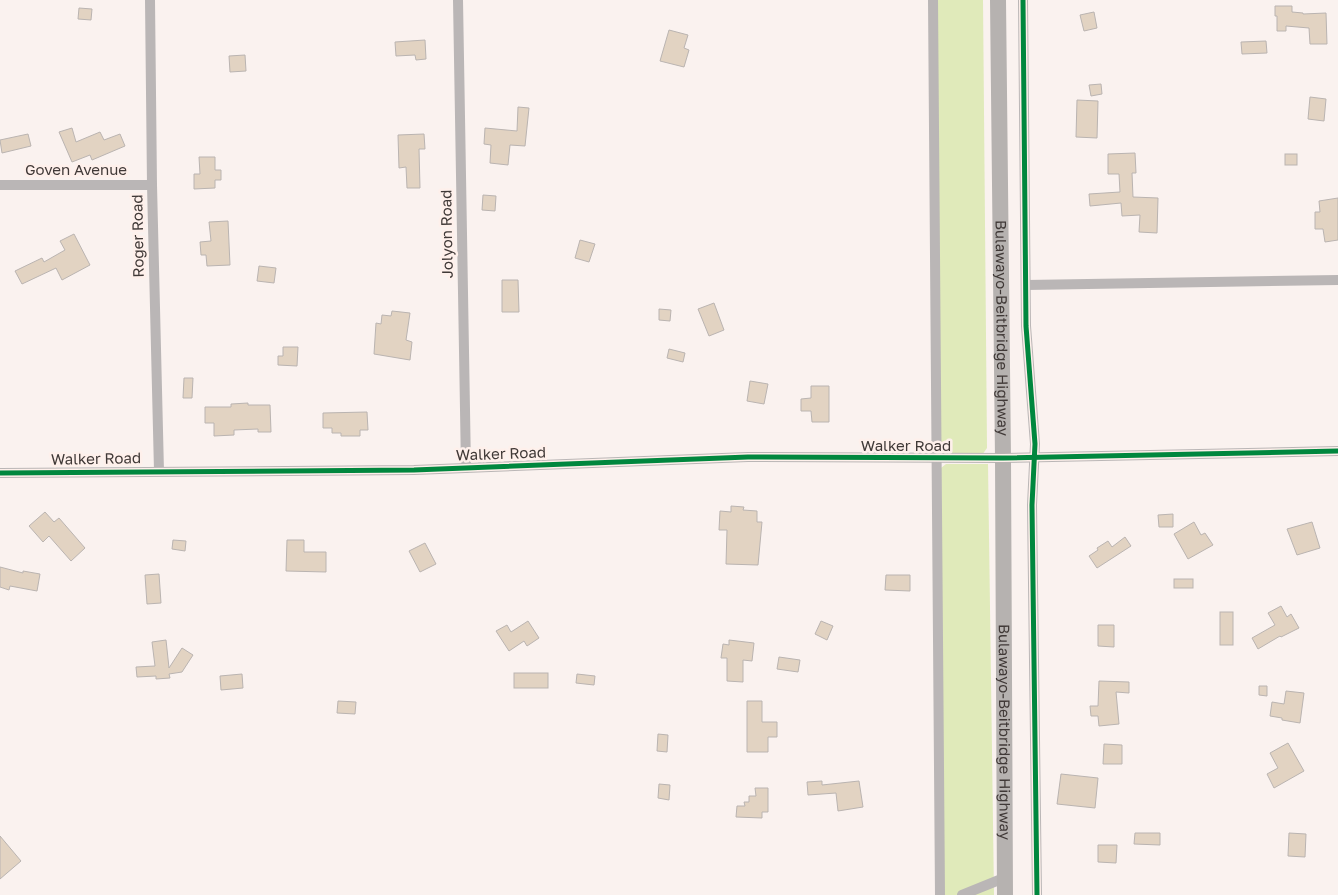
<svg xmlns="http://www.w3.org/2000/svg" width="1338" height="895" font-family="'Golos Text',sans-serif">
<rect width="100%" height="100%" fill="#faf2ef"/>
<g fill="#e0eaba">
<polygon points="936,0 983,0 987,448 982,455 940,456"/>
<polygon points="946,464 988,464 994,895 944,895 941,468"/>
</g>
<g fill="#e2d3c2" stroke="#bab4b1">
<polygon points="1275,6 1292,6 1292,12 1303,13 1303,14 1326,13 1327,44 1310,44 1309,28 1286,26 1286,31 1277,31 1277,16 1275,16"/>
<polygon points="79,8 92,9 91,20 78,19"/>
<polygon points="1094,12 1097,28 1084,31 1080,15"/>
<polygon points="669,30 688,35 684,48 689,50 684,67 660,61"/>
<polygon points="425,40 426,59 416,60 415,55 396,56 395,42"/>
<polygon points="1266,41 1267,53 1242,54 1241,42"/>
<polygon points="245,55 246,71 230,72 229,56"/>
<polygon points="1101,84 1102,94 1091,96 1089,85"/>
<polygon points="1310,97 1326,99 1324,121 1308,119"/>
<polygon points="1077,100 1098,101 1097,138 1076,137"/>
<polygon points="518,107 529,108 525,146 510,145 508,165 490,163 491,145 484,144 485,128 517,131"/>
<polygon points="72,128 76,142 100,132 104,140 120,134 125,146 92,160 90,155 72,162 59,132"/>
<polygon points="28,134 31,146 2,153 0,140"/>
<polygon points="424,134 425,149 419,149 420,188 407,188 406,167 399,168 398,135"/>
<polygon points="1135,153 1136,173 1132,173 1133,197 1158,198 1157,233 1139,232 1140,215 1122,216 1121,203 1090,206 1089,194 1120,192 1119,174 1108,174 1108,154"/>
<rect x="1285" y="154" width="12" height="11"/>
<polygon points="199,157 215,157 215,170 221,170 221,180 215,180 215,188 194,189 194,174 200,174"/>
<polygon points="483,195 496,196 495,211 482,210"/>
<polygon points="1338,198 1338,240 1325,242 1323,229 1315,229 1315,212 1320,212 1319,201"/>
<polygon points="228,221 230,265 207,266 206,255 201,255 200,242 211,241 209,222"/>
<polygon points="74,234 90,265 62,280 56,268 22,284 15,271 42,258 44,262 65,250 60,241"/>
<polygon points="580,240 595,244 589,262 575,258"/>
<polygon points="259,266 276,268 274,283 257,281"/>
<polygon points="502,280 518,280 519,312 502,312"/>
<polygon points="714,303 724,330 709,336 698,309"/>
<polygon points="659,309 671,310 670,321 659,320"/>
<polygon points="392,311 410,313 406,340 412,342 410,360 374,354 376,323 381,324 382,315 391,316"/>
<polygon points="283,347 298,347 297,366 278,365 278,356 283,356"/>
<polygon points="669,349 685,353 683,362 667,358"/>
<polygon points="184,378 193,378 192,398 183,398"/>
<polygon points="750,381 768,384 764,404 747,401"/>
<polygon points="811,386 829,386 829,422 812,422 811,411 801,411 801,399 811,398"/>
<polygon points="248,403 248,405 270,405 271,432 258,432 258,429 234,430 234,435 214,436 214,423 205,423 205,407 231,407 231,404"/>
<polygon points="367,412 368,430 360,430 360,436 341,436 341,433 332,433 332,428 323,428 323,413"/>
<polygon points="731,506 744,507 743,510 757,511 757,522 762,522 758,565 726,564 727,530 719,530 720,511 731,512"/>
<polygon points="45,512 54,522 59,518 85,548 71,561 49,536 43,542 29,526"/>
<polygon points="1173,514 1173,527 1159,527 1158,515"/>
<polygon points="1194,522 1201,535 1205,533 1213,545 1188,559 1174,534"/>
<polygon points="1312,522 1320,548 1297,555 1287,529"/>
<polygon points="1125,537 1131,546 1097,568 1089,556 1098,550 1097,548 1108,541 1112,547"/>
<polygon points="173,540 186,541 185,551 172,549"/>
<polygon points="287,540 304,540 304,552 326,552 326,572 286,571"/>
<polygon points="425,543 436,564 420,572 409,551"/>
<polygon points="0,567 23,573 23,571 40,574 37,591 10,586 9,590 0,587"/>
<polygon points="159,574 161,603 147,604 145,575"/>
<polygon points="886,575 910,575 910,591 885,590"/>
<rect x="1174" y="579" width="19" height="9"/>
<polygon points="1281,606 1287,617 1291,614 1299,628 1281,637 1280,636 1258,649 1252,638 1275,625 1268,613"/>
<rect x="1220" y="612" width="13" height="33"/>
<polygon points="528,621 539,638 527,646 524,641 509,651 496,631 507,625 511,632"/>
<polygon points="821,621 833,626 827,640 815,634"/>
<polygon points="1098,625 1114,625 1114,647 1098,646"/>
<polygon points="166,640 169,668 182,648 193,655 182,672 169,674 170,678 156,679 156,676 137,677 136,667 155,666 152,642"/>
<polygon points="729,640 754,643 752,661 743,660 743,682 727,681 727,658 721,658 723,644 729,645"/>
<polygon points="779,657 800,660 798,672 777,669"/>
<rect x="514" y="673" width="34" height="15"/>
<polygon points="242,674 243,688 221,690 220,676"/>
<polygon points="577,674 595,676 594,685 576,683"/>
<polygon points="1099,681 1129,682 1129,693 1116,692 1119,724 1099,726 1098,716 1091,716 1090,706 1098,706"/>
<polygon points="1259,686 1267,686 1267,696 1259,695"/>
<polygon points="1286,691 1304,693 1300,723 1282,720 1282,718 1270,716 1272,702 1284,704"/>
<polygon points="338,701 356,702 355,714 337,713"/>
<polygon points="747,701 762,701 762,722 777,722 777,737 768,737 768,752 747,752"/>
<polygon points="658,734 668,735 667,752 657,751"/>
<polygon points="1288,743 1304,771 1274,788 1267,774 1278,768 1270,753"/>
<polygon points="1104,744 1122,745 1122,764 1103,764"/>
<polygon points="1061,774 1098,778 1095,808 1057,804"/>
<polygon points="822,781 822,785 859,781 863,807 838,811 836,793 808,795 807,782"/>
<polygon points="659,784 670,785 669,800 658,798"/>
<polygon points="755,788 768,788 768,812 762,812 762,818 736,817 737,806 745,806 744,802 749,802 749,796 756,796"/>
<polygon points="1135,833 1160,833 1160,845 1134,844"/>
<polygon points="1289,833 1306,834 1305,857 1288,856"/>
<polygon points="0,836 21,861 0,879"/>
<polygon points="1098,845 1117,845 1116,863 1098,862"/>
</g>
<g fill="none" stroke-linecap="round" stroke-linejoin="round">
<g stroke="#bab6b6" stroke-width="10">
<polyline points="150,0 152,185 159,471"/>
<polyline points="458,0 466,468"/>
<polyline points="933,0 940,895"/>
<polyline points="1023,0 1026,326 1035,444 1032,505 1037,895"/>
<polyline points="0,185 152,185"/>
<polyline points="1026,285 1338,280"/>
<polyline points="0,473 414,470 748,457 1003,458 1338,451"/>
<polyline points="962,895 1004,878"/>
</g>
<path stroke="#b6b2b0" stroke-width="16" id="s1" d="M998 0 1003 458 1005 895"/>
<defs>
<g id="cycleway">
<polyline points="1023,0 1026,326 1035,444 1032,505 1037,895"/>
<polyline points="0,473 414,470 748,457 1003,458 1338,451"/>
</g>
</defs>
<use href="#cycleway" stroke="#fef0eb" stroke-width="8"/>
<use href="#cycleway" stroke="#00873e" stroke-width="5"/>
</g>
<g text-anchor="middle" stroke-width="5" stroke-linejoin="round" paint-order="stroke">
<g font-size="15" fill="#403937" stroke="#fef0eb">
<text x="76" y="175">Goven Avenue</text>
<text transform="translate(447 234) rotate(-91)" y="5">Jolyon Road</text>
<text transform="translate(138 236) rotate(-91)" y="5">Roger Road</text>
<text dy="5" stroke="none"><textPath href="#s1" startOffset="328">Bulawayo-Beitbridge Highway</textPath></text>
<text x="906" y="451">Walker Road</text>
<text transform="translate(501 454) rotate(-2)" y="5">Walker Road</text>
<text transform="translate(96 459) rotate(-1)" y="5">Walker Road</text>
<text dy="5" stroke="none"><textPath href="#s1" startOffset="732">Bulawayo-Beitbridge Highway</textPath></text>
</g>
</g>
</svg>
